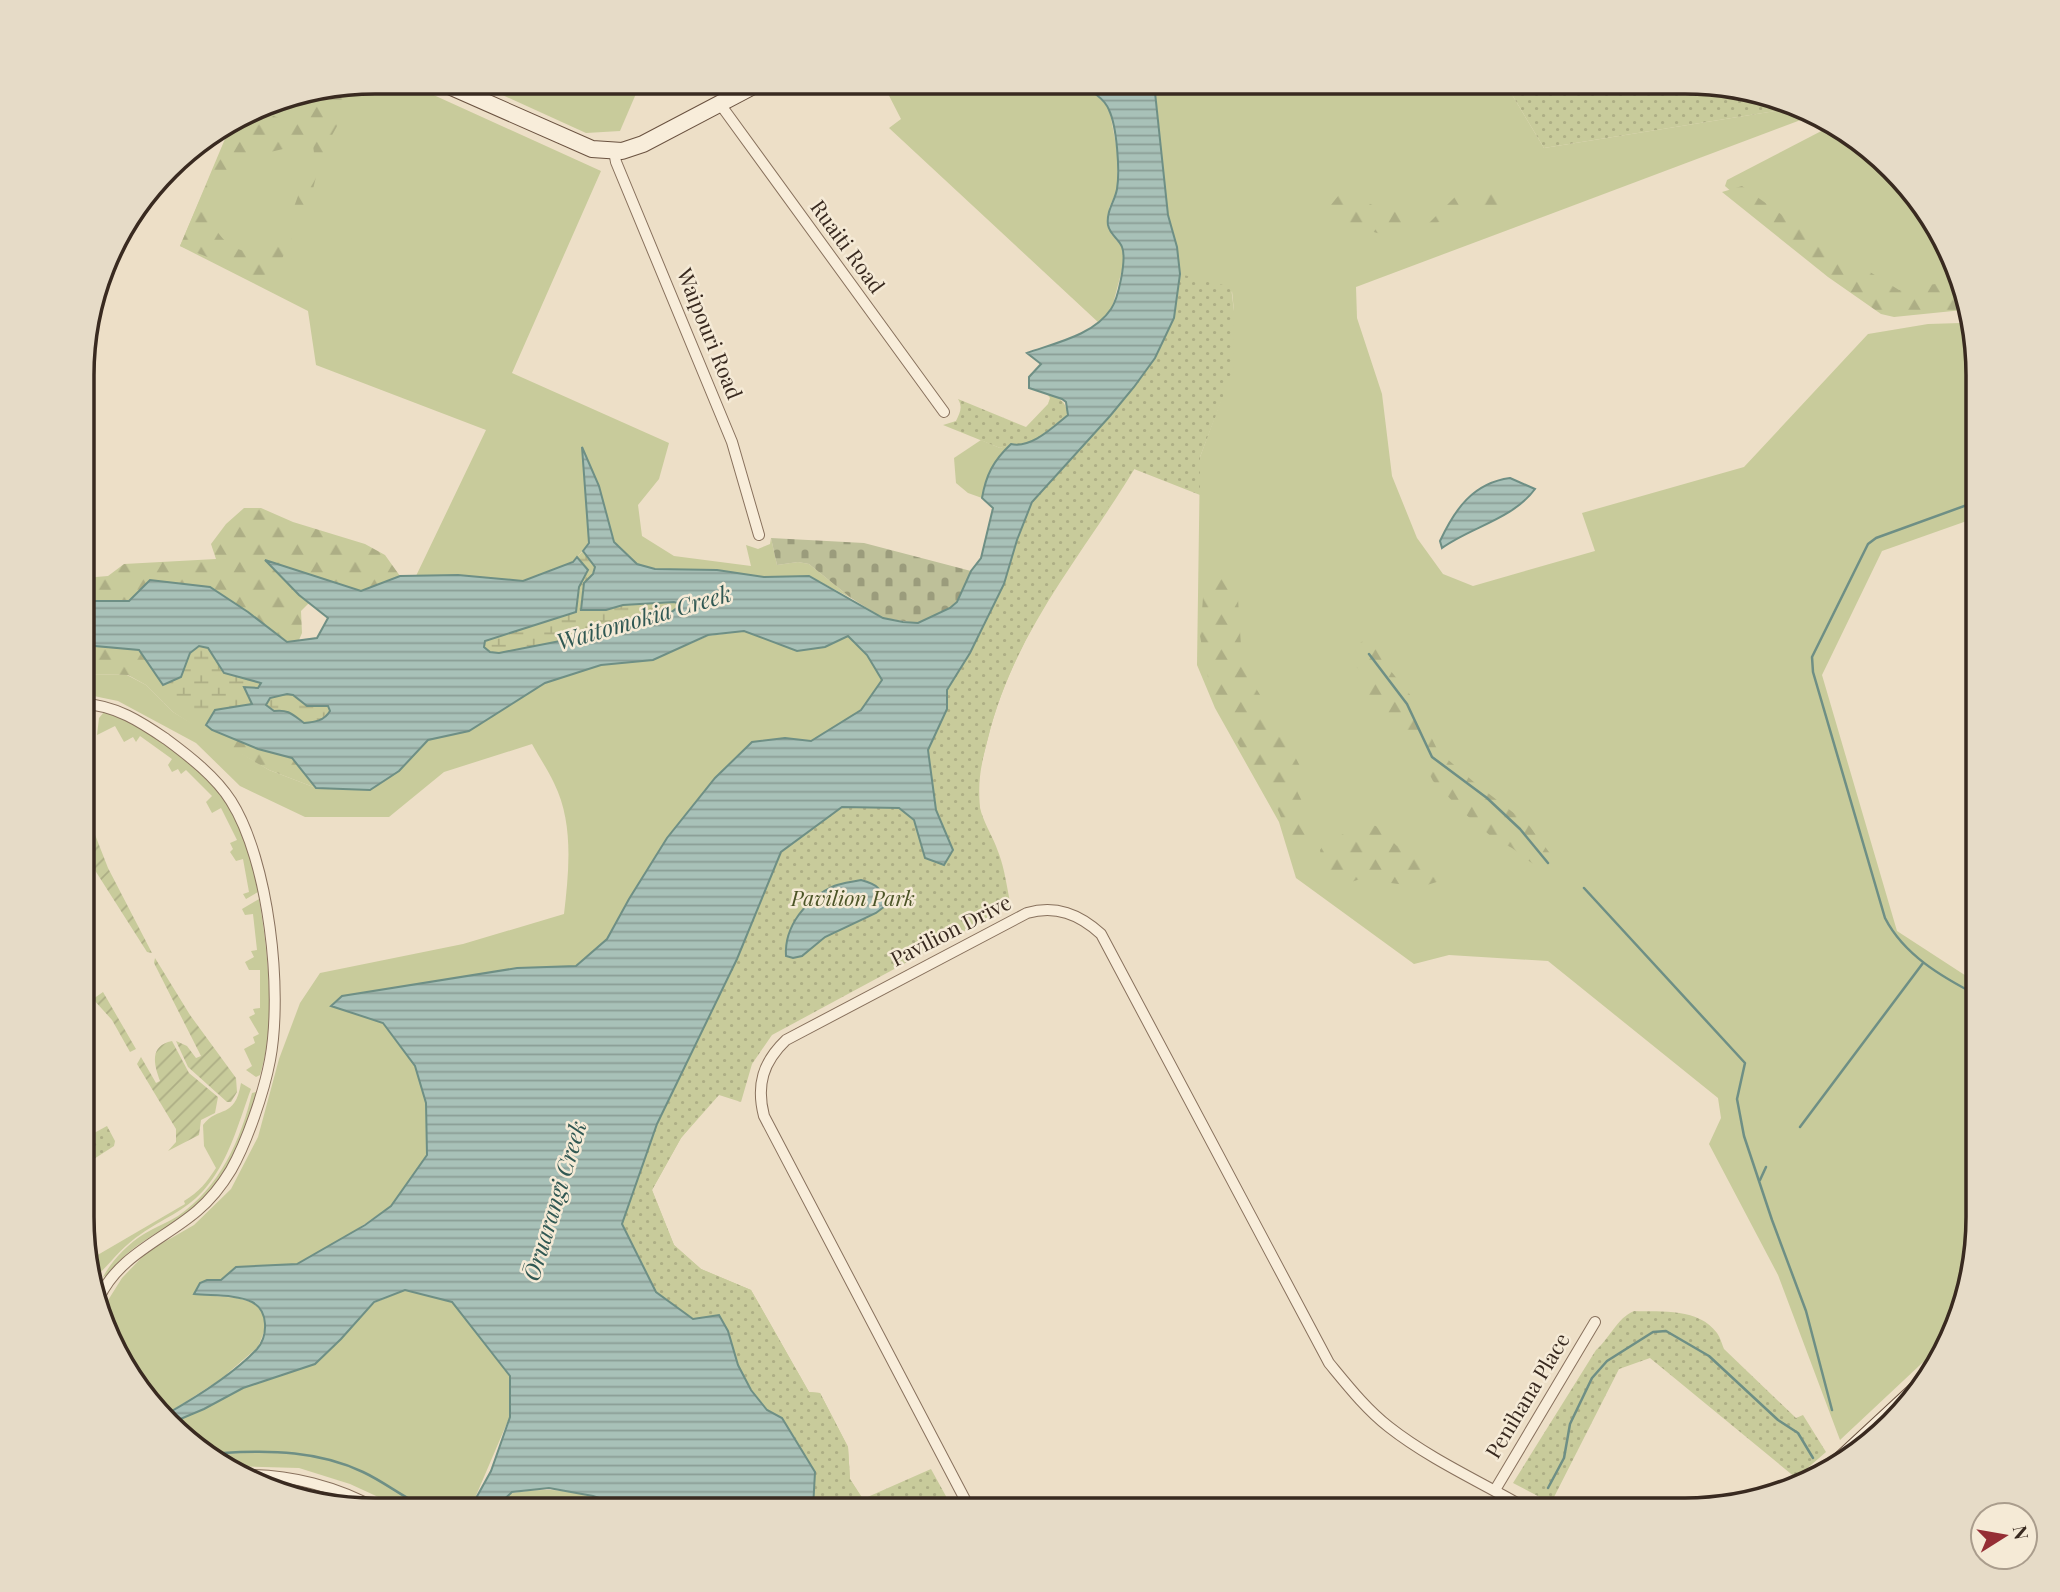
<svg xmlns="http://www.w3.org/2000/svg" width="2060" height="1592" font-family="'Playfair Display',serif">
<defs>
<pattern id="forest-firs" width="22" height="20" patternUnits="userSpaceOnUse" patternTransform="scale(1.75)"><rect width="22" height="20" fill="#c8cb9b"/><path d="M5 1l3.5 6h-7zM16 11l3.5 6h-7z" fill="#adae85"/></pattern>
<pattern id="wetland-marsh" width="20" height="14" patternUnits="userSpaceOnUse" patternTransform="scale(1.75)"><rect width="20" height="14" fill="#c8cb9b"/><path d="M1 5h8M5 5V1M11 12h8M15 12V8" fill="none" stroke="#adae85"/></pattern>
<pattern id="cemetery-stones" width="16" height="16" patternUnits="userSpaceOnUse" patternTransform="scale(1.75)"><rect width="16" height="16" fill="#bec099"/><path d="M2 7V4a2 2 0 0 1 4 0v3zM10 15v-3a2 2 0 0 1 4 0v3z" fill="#9b9c7c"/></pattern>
<pattern id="park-dots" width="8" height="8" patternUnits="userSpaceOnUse" patternTransform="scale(1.75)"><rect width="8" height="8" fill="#c8cb9b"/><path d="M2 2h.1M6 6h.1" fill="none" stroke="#adae85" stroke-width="1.8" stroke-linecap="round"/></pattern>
<pattern id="garden-furrows" width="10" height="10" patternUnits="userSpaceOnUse" patternTransform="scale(1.75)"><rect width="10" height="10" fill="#c8cb9b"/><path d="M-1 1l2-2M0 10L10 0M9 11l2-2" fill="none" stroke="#adae85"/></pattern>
<pattern id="water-rules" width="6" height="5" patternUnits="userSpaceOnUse" patternTransform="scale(1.75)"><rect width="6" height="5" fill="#a8c1b8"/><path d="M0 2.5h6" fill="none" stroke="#8a9d95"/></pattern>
</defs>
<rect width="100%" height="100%" fill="#eddfc7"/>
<g fill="#c8cb9b">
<polygon points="375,82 405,82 601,171 512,373 669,443 659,479 638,505 642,536 674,556 751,566 746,545 758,549 770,544 771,538 777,565 798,562 809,564 851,598 809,576 763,577 717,570 655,569 637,564 614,542 599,486 583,449 589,543 573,562 523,581 458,575 416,576 486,430 316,365 308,311 180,246 230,127 281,98"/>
<polygon points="474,82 641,82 620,131 586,133"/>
<polygon points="882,82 1077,83 1091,90 1109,108 1118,155 1117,190 1109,208 1111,234 1122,247 1124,262 1112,308 1099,323 889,128 901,119"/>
<path d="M1154 83H1505L1544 148 1801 107 1814 115 1356 287 1357 318 1382 394 1392 476 1417 538 1443 574 1473 586 1595 551 1582 513 1744 467 1868 334 1928 324 1961 323 1966 325 1978 375V517L1882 551 1822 675 1897 931 1977 983V1236L1955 1329 1951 1336 1840 1440 1778 1275 1709 1144 1721 1118 1718 1098 1548 961 1449 955 1414 964 1296 878 1279 822 1215 708 1197 665 1200 457 1233 368 1234 311 1232 291C1200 350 1169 411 1135 468 1080 559 1014 632 988 738 980 768 977 785 981 816L838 948 681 1138 652 1190 674 1245 701 1269 751 1290 809 1392 820 1393 848 1447 850 1479 863 1500 813 1509 815 1472 622 1224 928 750 1177 247 1168 215Z"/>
<polygon points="1831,126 1878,155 1948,246 1962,306 1929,308 1753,211 1725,186 1727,180"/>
<path d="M981 440 1000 448 1011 444C993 461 986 475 982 498L968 493 956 483 954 458Z"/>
<path d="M744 631 797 651 825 647 848 636 867 655 882 680 861 710 811 741 785 738 752 742 715 778 667 838 629 899 607 939 576 966 517 968 342 996 332 1005 383 1023 415 1066 426 1103 427 1155 391 1206 341 1240 297 1264 236 1267 221 1280H207L194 1294 237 1298 251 1302 261 1309 266 1321 264 1332 258 1347 221 1379 165 1415 113 1347 104 1313 105 1305 122 1278 147 1252 194 1225 231 1189 258 1137 279 1059 300 1003 320 973 463 944 564 914C569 871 574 823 554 783 548 770 539 757 532 744L444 772 389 817H305L240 786 196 743 118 701 84 694V674L127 675 146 685 173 712 269 770 316 788 370 790 399 771 428 740 469 731 545 683 601 665 653 660 708 636Z"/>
<path d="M104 712C162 731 225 781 246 839 252 856 254 875 258 892L246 899 243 894 249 892 243 859 236 861 230 852 233 849 230 843 237 840 221 808 212 813 206 802 212 796 186 770 181 774 178 769 172 772 168 765 172 759 140 736 136 742 133 737 124 742 115 726 97 735 99 718Z"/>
<path d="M259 899C268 950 276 1025 260 1075L256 1077 246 1070 252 1066 244 1049 255 1043 253 1037 259 1034 249 1017 255 1014 253 1009 260 1008V970H249L245 962 254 957 251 951 257 950 253 914 245 915 242 909Z"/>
<path d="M241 1083 251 1089C238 1124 229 1162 203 1191 185 1211 162 1219 141 1234 124 1245 112 1261 98 1275L89 1260 185 1204 184 1201C199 1192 207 1182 216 1168L204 1146 203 1125C218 1105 235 1120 241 1083Z"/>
<path d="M256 1092C245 1138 224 1188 184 1216 151 1238 133 1243 107 1275L103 1277C112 1260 128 1244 144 1234 155 1227 167 1223 178 1216 219 1188 241 1140 252 1093Z"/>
<path d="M405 1290 452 1302 510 1376V1416L475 1498 479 1501C543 1483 570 1488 632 1509H398L387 1501 350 1484 299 1468 229 1466 182 1437 171 1423 204 1409 243 1388 315 1364 341 1339 374 1303Z"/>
</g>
<g fill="url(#forest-firs)" fill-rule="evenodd">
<path d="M360 85 331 137 320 161 311 197 280 263 272 266 262 279 180 246 231 127 259 110 286 121C299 115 297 112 305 102 318 88 342 88 360 85ZM313 145 314 153 285 231 262 252C228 253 221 239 205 211L248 157 296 146Z"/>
<polygon points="1742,186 1807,233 1899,290 1941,283 1957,287 1963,310 1894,317 1881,314 1828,277 1722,192"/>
<polygon points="1474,189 1504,189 1510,195 1504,205 1480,206 1424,228 1459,193"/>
<polygon points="1343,190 1388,213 1403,207 1406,219 1397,233 1384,235 1340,222 1330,206"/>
<polygon points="244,508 261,508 293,522 365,544 385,555 400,576 361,591 267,561 299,595 309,603 301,611 302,633 299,640 287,642 248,612 129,601 84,601 84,578 108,576 124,564 216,559 211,544 226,524"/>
<polygon points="1231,562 1237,583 1241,646 1245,671 1276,720 1302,770 1297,791 1314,826 1308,840 1291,841 1277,808 1222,717 1209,683 1200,636 1204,585"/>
<polygon points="1377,640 1383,644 1390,670 1411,696 1438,751 1475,783 1528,824 1555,860 1551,869 1542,869 1533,864 1512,848 1493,838 1464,813 1433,781 1410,736 1378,710 1368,695 1365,677 1355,665 1354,649 1357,645 1363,641"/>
<polygon points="84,645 139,650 163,685 258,749 293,758 316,788 269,770 213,738 173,712 146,685 128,675 84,674"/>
<path d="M1362 823 1376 826 1397 846 1406 848 1426 864 1442 866 1445 869 1443 880 1427 885 1414 886 1360 879 1343 885 1333 883 1319 865 1321 856 1320 850C1331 836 1334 841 1346 832 1352 828 1354 825 1362 823Z"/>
</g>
<g fill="url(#wetland-marsh)">
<path d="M583 551 595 566 593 574 584 583 606 610 623 605 674 602 682 604C669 615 662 617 645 616L626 628 499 653 490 652 484 647 485 641 533 625 579 587 588 570 577 557Z"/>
<polygon points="199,646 208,648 224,673 261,683 258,688 244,688 252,704 215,710 206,725 163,685 181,677 190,653"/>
<path d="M287 694 293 695 307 706H328L330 710C324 721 315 722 304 723 293 715 289 709 274 711L266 705 269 698Z"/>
</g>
<polygon fill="url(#cemetery-stones)" points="771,538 864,543 971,571 957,602 950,608 917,623 883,618 851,598 809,564 798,562 777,565"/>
<g fill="url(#park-dots)">
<polygon points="1505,83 1704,83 1801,107 1544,148"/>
<path d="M1180 274 1231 287 1234 311V368L1200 457V495L1134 469C1078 553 1013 638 988 738 984 755 978 772 978 790 977 815 992 832 999 854 1005 870 1007 889 1011 906L772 1035 752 1064 741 1102 719 1095 681 1138 652 1190 674 1245 701 1269 751 1290 809 1392 820 1393 848 1447 850 1479 863 1499 931 1469 953 1509H813L815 1472 782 1418 766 1410 751 1390 738 1365 728 1331 693 1319 656 1292 622 1224 657 1124 737 959 781 852 842 807 899 808 914 820 925 858 953 850 936 810 928 750 947 709V690L970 653 1032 502 1110 416 1155 358 1174 318Z"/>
<path d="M1047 394C1061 399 1065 400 1068 415L1039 437 1020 447 1011 445 1000 448 943 425 956 421C960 413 963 407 958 399L1026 427 1048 404 1050 398Z"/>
<polygon points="107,1126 115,1141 114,1146 83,1166 83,1139"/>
<path d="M1634 1311C1662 1312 1699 1308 1717 1333 1720 1337 1722 1344 1724 1349L1796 1418 1803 1415 1826 1452 1796 1478 1650 1358 1619 1369 1551 1503 1513 1483 1596 1350C1610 1338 1617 1318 1634 1311Z"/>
</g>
<g fill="url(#garden-furrows)">
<polygon points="84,825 92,827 108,868 152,953 147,952 91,864 87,867 93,883 92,893 84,882"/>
<polygon points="155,958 190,1015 236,1078 237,1092 231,1102 227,1102 188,1067 176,1041 187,1046 196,1058 201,1056 154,963"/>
<polygon points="103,992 136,1049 130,1052 112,1020 93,999"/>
<path d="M172 1041 189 1073 218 1097 215 1113 201 1120 199 1135 168 1151 176 1142V1129L137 1064 141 1057 156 1083 160 1081C154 1064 149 1046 172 1041Z"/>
</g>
<g fill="url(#water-rules)" stroke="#6e8f85" stroke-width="2" fill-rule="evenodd">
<path d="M1077 83H1154L1168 215 1177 247 1180 274 1174 318 1155 358 1134 387 1110 416 1032 502 1017 540 1004 584 970 653 947 690V709L928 750 936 810 953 850 944 865 925 858 914 820 899 808 842 807 781 852 737 959 657 1124 622 1224 656 1292 693 1319 719 1315 728 1331 738 1365 751 1390 767 1410 782 1418 815 1472 813 1509H632L593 1496 549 1488 512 1492 494 1509H470L491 1471 510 1417V1376L452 1302 405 1290 374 1302 341 1339 315 1364 243 1388 204 1409 171 1423 165 1415C195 1398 233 1375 257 1349 268 1336 269 1311 252 1302 236 1294 211 1296 194 1294L200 1283 207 1280H221L236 1267 297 1264 365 1225 391 1206 427 1155 426 1103 415 1066 383 1023 331 1006 342 996 517 968 576 966 607 939 629 899 667 838 715 778 752 742 785 738 811 741 861 710 882 680 867 655 848 636 825 647 797 651 744 631 708 635 653 660 601 665 545 683 469 731 428 740 399 771 370 790 316 788 292 758 258 749 212 730 206 725 215 710 252 704 244 687 258 688 261 683 224 673 208 648 199 646 190 653 181 677 163 685 139 650 84 645V601H129L150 580 210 587 248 612 287 642 317 638 328 618 299 595 265 560 361 591 400 576 458 575 523 581 573 562 577 557 588 570 579 587 576 612 485 641 484 647 490 652 499 653 626 628 645 615C661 617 670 616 681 604L674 602 623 605 606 610H581L584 583 593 574 595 567 583 551 589 543 582 447 599 486 614 542 637 564 655 569 717 570 764 577 809 576 883 618 903 622 918 623 950 608 957 602 971 571 981 558 993 508 982 498C986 475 993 461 1011 444 1031 449 1053 427 1068 415L1066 402 1062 399 1029 388V377L1041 364 1027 353C1055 343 1094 335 1111 309 1118 299 1127 260 1122 247 1119 239 1110 235 1108 225 1106 211 1115 201 1117 189 1120 171 1117 127 1109 110 1104 97 1088 89 1077 83ZM287 694 293 695 307 706H328L330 711C324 721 315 722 304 723 293 715 289 709 274 711L266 705 270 698Z"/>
<path d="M1510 478 1535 489C1513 519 1471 527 1442 548L1440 541C1455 509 1473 483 1510 478Z"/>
<path d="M861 880C877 884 883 889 885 906L876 913 825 937 802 956 793 958 786 956C784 926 807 898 834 886 842 883 852 882 861 880Z"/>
</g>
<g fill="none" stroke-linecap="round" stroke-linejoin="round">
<g stroke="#6e8f85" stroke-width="2.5">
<polyline points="1369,654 1407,704 1432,757 1487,798 1520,829 1548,863"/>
<polyline points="1584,888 1745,1063 1737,1099 1744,1136 1772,1220 1806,1311 1832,1410"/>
<path d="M1977 995C1942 977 1904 955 1885 918L1813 672 1812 657 1868 544 1876 538 1978 501"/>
<polyline points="1800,1127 1923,963"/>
<polyline points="1760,1180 1766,1167"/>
<path d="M223 1453C271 1450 319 1451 363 1472 380 1480 395 1491 411 1500"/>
<polyline points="1548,1488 1564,1458 1570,1424 1592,1378 1607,1361 1653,1332 1666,1331 1709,1356 1778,1420 1798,1433 1813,1458"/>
</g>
<defs>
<g id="street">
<polyline points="720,104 944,412"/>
<polyline points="614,151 616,162 732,442 759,535"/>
<path d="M84 704C115 705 141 722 166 739 189 756 216 777 231 801 269 861 283 991 270 1060 264 1092 247 1142 231 1170 222 1185 210 1200 197 1211 163 1240 119 1255 99 1298"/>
<path d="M244 1475C289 1474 338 1487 377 1509"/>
<polyline points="1495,1490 1595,1322"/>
<path d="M970 1509 764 1116C756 1085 763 1062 786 1040L1027 913C1056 905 1079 914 1101 934L1329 1363C1348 1386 1366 1409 1389 1427 1431 1460 1483 1483 1529 1510"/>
</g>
<g id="secondary">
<polyline points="440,82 592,149 622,151 643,144 761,82"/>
<polyline points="1838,1462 1920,1386"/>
</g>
</defs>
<use href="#street" stroke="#88715d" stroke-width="12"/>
<use href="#secondary" stroke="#6a5240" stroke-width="18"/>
<use href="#street" stroke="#f8edda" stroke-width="10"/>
<use href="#secondary" stroke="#f8edda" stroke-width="16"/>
</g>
<g text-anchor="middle" stroke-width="5" stroke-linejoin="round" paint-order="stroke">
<g font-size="21" fill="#392a20" stroke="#f5ead6">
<text transform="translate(847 247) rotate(54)" y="7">Ruaiti Road</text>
<text transform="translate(709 334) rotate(68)" y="7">Waipouri Road</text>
<text transform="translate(951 931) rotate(-27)" y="7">Pavilion Drive</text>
<text transform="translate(1528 1396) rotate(-59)" y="7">Penihana Place</text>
</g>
<g font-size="21" font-style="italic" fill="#4c5527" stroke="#f5ead6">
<text x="853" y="906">Pavilion Park</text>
</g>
<g font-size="23" font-style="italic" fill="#305853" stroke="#f5ead6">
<text transform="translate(644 618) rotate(-16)" y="8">Waitomokia Creek</text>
<text transform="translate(555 1201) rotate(-73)" y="8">Ōruarangi Creek</text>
</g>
</g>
<path d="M0 0H2060V1592H0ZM375 94H1685A281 281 0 0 1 1966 375V1217A281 281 0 0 1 1685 1498H375A281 281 0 0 1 94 1217V375A281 281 0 0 1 375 94Z" fill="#e6dbc7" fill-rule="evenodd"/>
<path fill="none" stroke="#392a20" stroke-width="3.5" d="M375 94H1685A281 281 0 0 1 1966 375V1217A281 281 0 0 1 1685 1498H375A281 281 0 0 1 94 1217V375A281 281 0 0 1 375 94Z"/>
<g transform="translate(2004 1536) rotate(79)"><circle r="33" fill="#f5ead6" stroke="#aa9d8d" stroke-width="2"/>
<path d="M0-5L12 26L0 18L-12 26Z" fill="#952e35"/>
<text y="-10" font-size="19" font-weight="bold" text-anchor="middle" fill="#392a20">N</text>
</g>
</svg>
